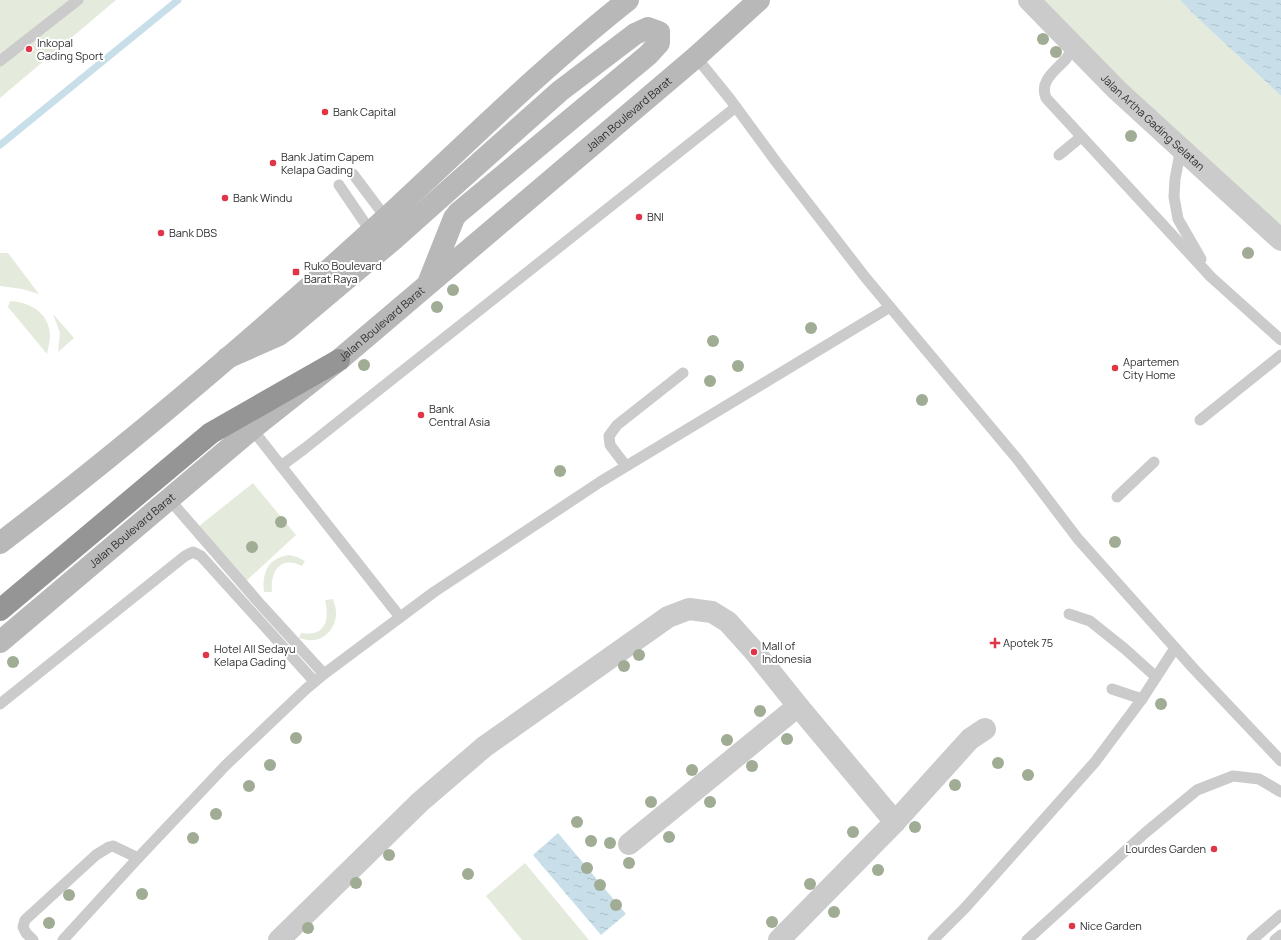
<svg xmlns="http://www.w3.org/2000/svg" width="1281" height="940" font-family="Manrope,sans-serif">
<defs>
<pattern id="water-ripples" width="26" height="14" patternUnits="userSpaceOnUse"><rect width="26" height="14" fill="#c8dfea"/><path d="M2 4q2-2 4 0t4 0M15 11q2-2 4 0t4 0" fill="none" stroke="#acc0c9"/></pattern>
</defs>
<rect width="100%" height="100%" fill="#fff"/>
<g fill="#e5ebdc">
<polygon points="0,0 116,0 0,98"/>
<polygon points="1030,0 1180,0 1192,13 1281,96 1281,239"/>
<polygon points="0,253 8,253 39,294 22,289 0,286"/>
<path d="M10 301C29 302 49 312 50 335 50 341 48 348 47 354L8 307Z"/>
<polygon points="53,314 74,338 58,352 60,333"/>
<polygon points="253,483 296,535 245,582 199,526"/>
<path d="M289 555 297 557 305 561 302 566C280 555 270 572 272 592H264C262 572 268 558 289 555Z"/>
<path d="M333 599C334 603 336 607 336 612 337 624 328 638 315 640 309 641 304 639 299 638L301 633C325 637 330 621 325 600Z"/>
<polygon points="525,863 589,940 522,940 486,896"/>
</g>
<g fill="url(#water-ripples)">
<polygon points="1180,0 1281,0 1281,96 1192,13"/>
<polygon points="558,833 626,914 601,935 533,855"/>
</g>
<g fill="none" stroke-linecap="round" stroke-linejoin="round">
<polyline stroke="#c8dfea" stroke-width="7" points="0,145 178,0"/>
<g stroke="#cbcbcb" stroke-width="11">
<path d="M1074 46C1072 50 1069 55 1066 59 1055 71 1039 81 1046 98L1211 277 1281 340"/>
<polyline points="696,57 730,99 777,163 865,277 1018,460 1078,539 1194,669 1281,761"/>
<polyline points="0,61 78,0"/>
<polyline points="1181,148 1175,179 1174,197 1178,219 1201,259"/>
<polyline points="1059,155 1081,137"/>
<polyline points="353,174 386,218"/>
<polyline points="339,185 371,232"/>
<polyline points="1200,420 1281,355"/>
<polyline points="252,429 400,617"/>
<polyline points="281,466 304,449 736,107"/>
<polyline points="626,466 610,445 609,436 617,425 683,373"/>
<polyline points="1117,497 1154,462"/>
<polyline points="169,499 261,605 324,674"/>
<polyline points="1069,614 1090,621 1125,649 1156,677"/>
<polyline points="1112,689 1142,699"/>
<polyline points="0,704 185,556 193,552 201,556 314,681"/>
<polyline points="33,940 26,933 23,927 25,920 96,855 109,847 113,846 138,858"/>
<polyline points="63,940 138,858 226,765 306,689 324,674 434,592 600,482 890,307"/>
<polyline points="933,940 965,908 1095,762 1142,699 1175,648"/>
<polyline points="1027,940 1145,833 1197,790 1233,776 1259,779 1281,792"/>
<polyline points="1252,940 1281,915"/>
<polyline points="1275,940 1281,935"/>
</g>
<g stroke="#cbcbcb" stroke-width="22">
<polyline points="629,844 798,706"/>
<polyline points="279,940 420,802 484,747 668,617 689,609 712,612 728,622 754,651 798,706 895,822"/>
<polyline points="779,940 895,822 970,739 985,729"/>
</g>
<path stroke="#cbcbcb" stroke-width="22" id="s1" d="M1029 0 1117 90 1281 240"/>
<g stroke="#b8b8b8" stroke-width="22">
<polyline points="227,358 279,335 287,329 394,239 560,91 635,34 648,28 659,32 659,43 648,55 458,213 454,218 429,281"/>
<path d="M0 543C134 441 262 331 386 218 466 144 543 67 628 0"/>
<path id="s2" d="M0 642 252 429 339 360 696 57 759 0"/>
</g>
<polyline stroke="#959595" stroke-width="22" points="0,610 211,433 339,360"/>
</g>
<g fill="#a0ac94">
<circle cx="1043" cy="39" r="6"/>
<circle cx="1056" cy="52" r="6"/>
<circle cx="1131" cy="136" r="6"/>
<circle cx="1248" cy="253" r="6"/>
<circle cx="453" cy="290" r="6"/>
<circle cx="437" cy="307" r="6"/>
<circle cx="811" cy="328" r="6"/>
<circle cx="713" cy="341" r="6"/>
<circle cx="364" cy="365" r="6"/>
<circle cx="738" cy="366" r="6"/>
<circle cx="710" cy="381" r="6"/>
<circle cx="922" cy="400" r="6"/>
<circle cx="560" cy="471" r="6"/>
<circle cx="281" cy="522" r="6"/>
<circle cx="1115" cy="542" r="6"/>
<circle cx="252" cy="547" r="6"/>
<circle cx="639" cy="655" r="6"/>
<circle cx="13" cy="662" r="6"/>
<circle cx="624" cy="666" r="6"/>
<circle cx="1161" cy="704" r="6"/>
<circle cx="760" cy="711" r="6"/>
<circle cx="296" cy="738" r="6"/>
<circle cx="787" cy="739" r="6"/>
<circle cx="727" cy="740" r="6"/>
<circle cx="998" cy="763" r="6"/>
<circle cx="270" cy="765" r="6"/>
<circle cx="752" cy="766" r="6"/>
<circle cx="692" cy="770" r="6"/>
<circle cx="1028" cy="775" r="6"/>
<circle cx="955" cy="785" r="6"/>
<circle cx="249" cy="786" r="6"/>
<circle cx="651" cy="802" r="6"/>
<circle cx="710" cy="802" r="6"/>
<circle cx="216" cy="814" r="6"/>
<circle cx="577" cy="822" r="6"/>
<circle cx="915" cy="827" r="6"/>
<circle cx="853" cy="832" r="6"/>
<circle cx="669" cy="837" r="6"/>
<circle cx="193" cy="838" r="6"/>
<circle cx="591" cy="841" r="6"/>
<circle cx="610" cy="843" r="6"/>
<circle cx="389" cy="855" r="6"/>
<circle cx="629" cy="863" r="6"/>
<circle cx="587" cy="868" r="6"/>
<circle cx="878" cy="870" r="6"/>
<circle cx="468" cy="874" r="6"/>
<circle cx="356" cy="883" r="6"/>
<circle cx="810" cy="884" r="6"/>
<circle cx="600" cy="885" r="6"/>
<circle cx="142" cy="894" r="6"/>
<circle cx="69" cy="895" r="6"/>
<circle cx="616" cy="905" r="6"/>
<circle cx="834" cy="912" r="6"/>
<circle cx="772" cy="922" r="6"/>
<circle cx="49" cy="923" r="6"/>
<circle cx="308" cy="928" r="6"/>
</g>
<g fill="#e03548" stroke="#fff" stroke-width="1.5">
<circle cx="29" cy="49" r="4"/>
<circle cx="325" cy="112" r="4"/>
<circle cx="273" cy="163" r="4"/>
<circle cx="225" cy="198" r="4"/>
<circle cx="639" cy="217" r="4"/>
<circle cx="161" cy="233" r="4"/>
<rect x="292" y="268" width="8" height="8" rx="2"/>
<circle cx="1115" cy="368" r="4"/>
<circle cx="421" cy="415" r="4"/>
<path d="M993 637h4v4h4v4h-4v4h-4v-4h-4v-4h4z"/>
<circle cx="754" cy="652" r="4"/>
<circle cx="206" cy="655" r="4"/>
<circle cx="1214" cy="849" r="4"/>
<circle cx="1072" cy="926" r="4"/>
</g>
<g text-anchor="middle" stroke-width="4" stroke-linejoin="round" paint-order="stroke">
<g font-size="11" fill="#2e2e2e" stroke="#fff" text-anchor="start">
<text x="37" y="47">Inkopal<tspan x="37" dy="13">Gading Sport</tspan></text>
<text x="333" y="116">Bank Capital</text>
<text x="281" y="161">Bank Jatim Capem<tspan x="281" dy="13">Kelapa Gading</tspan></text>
<text x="233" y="202">Bank Windu</text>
<text x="647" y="221">BNI</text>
<text x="169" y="237">Bank DBS</text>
<text x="304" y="270">Ruko Boulevard<tspan x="304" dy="13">Barat Raya</tspan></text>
<text x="1123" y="366">Apartemen<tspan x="1123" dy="13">City Home</tspan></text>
<text x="429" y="413">Bank<tspan x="429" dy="13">Central Asia</tspan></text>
<text x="1003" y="647">Apotek 75</text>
<text x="762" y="650">Mall of<tspan x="762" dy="13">Indonesia</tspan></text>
<text x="214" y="653">Hotel All Sedayu<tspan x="214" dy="13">Kelapa Gading</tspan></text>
<text x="1206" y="853" text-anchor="end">Lourdes Garden</text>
<text x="1080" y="930">Nice Garden</text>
</g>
<g font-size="11" fill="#2e2e2e" stroke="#fff">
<text dy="4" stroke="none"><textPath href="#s2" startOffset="821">Jalan Boulevard Barat</textPath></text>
<text dy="4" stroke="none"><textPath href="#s1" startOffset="174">Jalan Artha Gading Selatan</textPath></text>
<text dy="4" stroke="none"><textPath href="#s2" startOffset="497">Jalan Boulevard Barat</textPath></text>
<text dy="4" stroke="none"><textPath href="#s2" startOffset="173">Jalan Boulevard Barat</textPath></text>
</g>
</g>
</svg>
